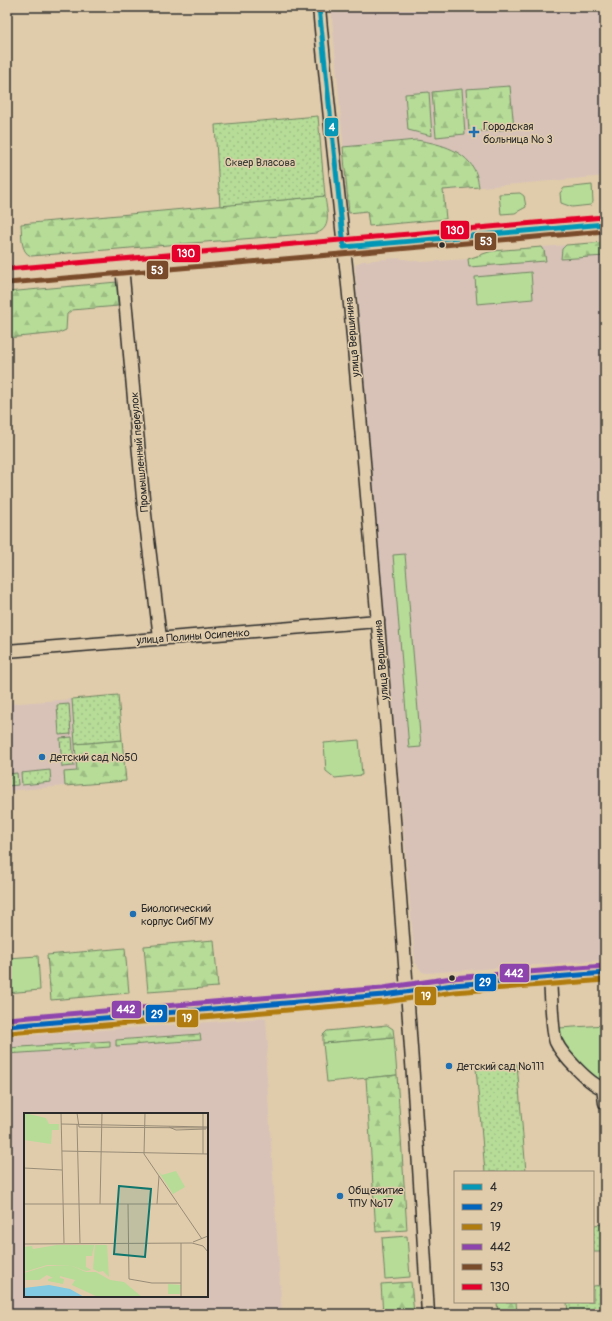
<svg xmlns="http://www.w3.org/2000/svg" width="612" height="1321" font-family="Pangolin,sans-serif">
<defs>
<pattern id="forest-firs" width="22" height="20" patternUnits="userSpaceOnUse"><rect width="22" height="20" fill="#b6dc98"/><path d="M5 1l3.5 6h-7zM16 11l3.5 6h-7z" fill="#9dbd83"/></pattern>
<pattern id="park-dots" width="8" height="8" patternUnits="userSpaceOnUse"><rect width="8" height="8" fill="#b6dc98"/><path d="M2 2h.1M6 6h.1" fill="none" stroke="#9dbd83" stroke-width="1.8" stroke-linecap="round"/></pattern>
</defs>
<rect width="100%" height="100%" fill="#e0ccab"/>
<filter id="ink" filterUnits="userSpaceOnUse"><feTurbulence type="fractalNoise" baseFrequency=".025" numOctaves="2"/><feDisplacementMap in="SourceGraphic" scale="8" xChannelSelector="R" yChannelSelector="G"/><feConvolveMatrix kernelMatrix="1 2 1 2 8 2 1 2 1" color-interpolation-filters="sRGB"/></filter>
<g filter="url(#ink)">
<g fill="#d8c2b8" fill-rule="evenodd">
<polygon points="331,7 605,7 605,176 348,199"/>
<polygon points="605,242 605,960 427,973 422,972 415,962 355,268 356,264 362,261 398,258 422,262 468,259 492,251"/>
<polygon points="72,699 78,771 64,772 65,786 7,791 7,704"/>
<path d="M266 1018 268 1047 266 1064 282 1314H7V1037ZM25 1114H207V1296H25Z"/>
</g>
<g fill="#b6dc98" stroke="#708462">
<polygon points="592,185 593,202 591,205 572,207 561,203 560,193 564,188"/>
<polygon points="520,193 524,196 526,207 515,213 501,214 499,194"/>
<polygon points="531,272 533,299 477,304 475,277"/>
<polygon points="405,554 421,747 409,748 393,555"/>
<polygon points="359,740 362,775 335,778 326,771 324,743"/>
<polygon points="38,956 40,990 7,993 7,958"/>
<path d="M605 1025V1082C592 1082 567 1052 561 1041 560 1037 559 1032 559 1028Z"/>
<polygon points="394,1037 397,1075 327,1082 323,1043"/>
<polygon points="407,1236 410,1277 385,1279 382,1238"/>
</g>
<g fill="url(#forest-firs)" stroke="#708462">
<polygon points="510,86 514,129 469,132 466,89"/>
<polygon points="462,89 465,134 436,137 432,92"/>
<polygon points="429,92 432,136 408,130 405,94"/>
<path d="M416 140C437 143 463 149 474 169 477 174 478 181 479 187L443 190 446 219 369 226 367 211 349 213 343 147Z"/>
<path d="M325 196C326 208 333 228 317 233L31 256C20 252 22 235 21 224Z"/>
<polygon points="605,242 605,256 561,259 562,249 566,245"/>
<polygon points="542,247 544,250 546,261 469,267 468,259 492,251"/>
<polygon points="117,282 118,306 72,310 67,314 66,330 59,333 7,338 7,292"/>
<polygon points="122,740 126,781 65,786 64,772 77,771 75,744"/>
<polygon points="214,940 218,987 148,992 144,946"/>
<polygon points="125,948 129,993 51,1000 47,955"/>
<polygon points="387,1025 393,1029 394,1037 323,1043 323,1035 327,1031"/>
<polygon points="200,1034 201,1040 116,1046 116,1040"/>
<polygon points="110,1041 110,1047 7,1054 7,1048"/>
<polygon points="397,1075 407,1230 376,1232 366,1078"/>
<polygon points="411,1282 414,1314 383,1314 381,1284"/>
<polygon points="497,1302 516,1302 517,1314 498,1314"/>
</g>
<g fill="url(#park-dots)" stroke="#708462">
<polygon points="318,116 325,196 220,206 215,125"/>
<polygon points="118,695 122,740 75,744 72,699"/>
<polygon points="69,704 71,734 59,735 57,705"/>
<polygon points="72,737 74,766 62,767 60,738"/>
<polygon points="50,770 51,782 22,785 21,773"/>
<polygon points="17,773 18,785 7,786 7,774"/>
<polygon points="517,1064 526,1172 485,1172 476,1068"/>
<polygon points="605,1224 605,1272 603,1252 593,1252 593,1225"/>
<polygon points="605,1285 605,1314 568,1314 567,1302 593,1302 593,1286"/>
</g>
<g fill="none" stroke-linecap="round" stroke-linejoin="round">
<defs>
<g id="minor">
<path d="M319 7C328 110 341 212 351 315 381 648 409 981 428 1314"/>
<polyline points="122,266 143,498 160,638"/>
<polyline points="7,651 378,621"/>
<path d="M550 978C551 989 552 1034 556 1042 562 1055 590 1085 603 1088L605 1103"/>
</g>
<g id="major">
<polyline points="7,276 605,224"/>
<polyline points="7,1026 384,995 453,985 605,973"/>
</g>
</defs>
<use href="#minor" stroke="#2b2b2b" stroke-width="15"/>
<use href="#major" stroke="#2b2b2b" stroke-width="18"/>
<use href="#minor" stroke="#e0ccab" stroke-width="12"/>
<use href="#major" stroke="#e0ccab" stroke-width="15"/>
<defs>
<g id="bus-1">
<polyline points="319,7 344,247"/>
<polyline points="344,247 605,224"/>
</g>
<polyline id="bus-2" points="7,1026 384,995 453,985 605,973"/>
<polyline id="bus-3" points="8,1033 385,1002 454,992 605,980"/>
<polyline id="bus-4" points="7,1019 383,988 452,978 604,966"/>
<polyline id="bus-5" points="8,283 605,231"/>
<polyline id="bus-6" points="7,269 604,217"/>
</defs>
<use href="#bus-1" stroke="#e0ccab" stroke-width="8"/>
<use href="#bus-2" stroke="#e0ccab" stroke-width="8"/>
<use href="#bus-3" stroke="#e0ccab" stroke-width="8"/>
<use href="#bus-4" stroke="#e0ccab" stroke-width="8"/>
<use href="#bus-5" stroke="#e0ccab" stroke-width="8"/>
<use href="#bus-6" stroke="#e0ccab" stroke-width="8"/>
<use href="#bus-1" stroke="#0696b6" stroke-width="5"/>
<use href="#bus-2" stroke="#0065bd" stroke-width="5"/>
<use href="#bus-3" stroke="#b07b0f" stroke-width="5"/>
<use href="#bus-4" stroke="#8e44ad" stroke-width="5"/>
<use href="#bus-5" stroke="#7a4b2a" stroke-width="5"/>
<use href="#bus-6" stroke="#e4002b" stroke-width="5"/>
</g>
</g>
<g fill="#1f6fb2" stroke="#e0ccab" stroke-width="1.5">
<path d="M472 126h4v4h4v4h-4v4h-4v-4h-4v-4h4z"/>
<circle cx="42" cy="757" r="4"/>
<circle cx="133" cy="914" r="4"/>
<circle cx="449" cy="1066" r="4"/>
<circle cx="340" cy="1196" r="4"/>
</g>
<g fill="#2b2b2b" stroke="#e0ccab" stroke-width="1.5">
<circle cx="442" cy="245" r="3.5"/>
<circle cx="452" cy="978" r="3.5"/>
</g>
<g text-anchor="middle" stroke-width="3" stroke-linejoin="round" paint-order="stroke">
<g font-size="11" fill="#2b2b2b" stroke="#e0ccab" text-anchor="start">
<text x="483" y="130">Городская<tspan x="483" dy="13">больница № 3</tspan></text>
<text x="50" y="761">Детский сад №50</text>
<text x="141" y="912">Биологический<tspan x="141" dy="13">корпус СибГМУ</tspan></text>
<text x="457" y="1070">Детский сад №111</text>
<text x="348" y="1194">Общежитие<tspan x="348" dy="13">ТПУ №17</tspan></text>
</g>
<g font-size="11" fill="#393d36" stroke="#e0ccab">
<text x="260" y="166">Сквер Власова</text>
</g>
<g font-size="11" fill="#2b2b2b" stroke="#e0ccab">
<text transform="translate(352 337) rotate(-95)" y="4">улица Вершинина</text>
<text transform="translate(139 452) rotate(-95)" y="4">Промышленный переулок</text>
<text transform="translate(193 636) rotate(-4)" y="4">улица Полины Осипенко</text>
<text transform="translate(381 660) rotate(-95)" y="4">улица Вершинина</text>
</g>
</g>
<g transform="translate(24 1113)">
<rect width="184" height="184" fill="#e0ccab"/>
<path d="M71 132H83L85 164 79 158 75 159 69 156ZM23 153H48L62 159H72L86 167 100 169 118 184H74L48 172 51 167 36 163V165L40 166 39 171 24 168V166L29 165 23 162 15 167H0V160ZM144 171 157 172 156 181H144Z" fill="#b6dc98"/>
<path d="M0 0 22 5 25 11H35V17H28L27 31 0 27ZM134 58 138 62 152 58 161 74 149 81ZM33 132H70L68 143H62V154L67 157 62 158 48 153 23 152 0 159V134L8 133 9 136Z" fill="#b6dc98"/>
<path d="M25 172 46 176 60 184H0V175Z" fill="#81cae1"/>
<path fill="none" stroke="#988c78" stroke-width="1" d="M37 0 40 130M53 0 55 14 184 15M121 0 120 41 178 126M37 11 184 14M53 11 56 130M145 14 152 17 182 16M38 38 184 41M179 41V0M0 55 38 57M0 91H153M76 91 78 0M104 91 105 166 128 170H157M133 91 135 63M169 129 184 123M0 131 168 130 179 133 184 139M157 184V130"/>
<path fill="#0f766e" fill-opacity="0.15" stroke="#0f766e" stroke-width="2" d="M95 73 127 76 121 144 90 141Z"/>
<rect width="184" height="184" fill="none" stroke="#2b2b2b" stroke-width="2"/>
</g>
<g stroke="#e0ccab" stroke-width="1.5">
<rect x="324" y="117" width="15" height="20" rx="4" fill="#0696b6"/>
<rect x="440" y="220" width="30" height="20" rx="4" fill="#e4002b"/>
<rect x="474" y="232" width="23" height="19" rx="4" fill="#7a4b2a"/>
<rect x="171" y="244" width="30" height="19" rx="4" fill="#e4002b"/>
<rect x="146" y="260" width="23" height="20" rx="4" fill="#7a4b2a"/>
<rect x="499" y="963" width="31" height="20" rx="4" fill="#8e44ad"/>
<rect x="474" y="973" width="23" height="19" rx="4" fill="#0065bd"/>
<rect x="414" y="986" width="23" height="20" rx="4" fill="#b07b0f"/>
<rect x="111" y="1000" width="31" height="19" rx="4" fill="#8e44ad"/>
<rect x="145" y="1004" width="23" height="19" rx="4" fill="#0065bd"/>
<rect x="176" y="1009" width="23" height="19" rx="4" fill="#b07b0f"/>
</g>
<g font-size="11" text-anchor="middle" font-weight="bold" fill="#fff">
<text x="332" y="131">4</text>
<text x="455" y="234">130</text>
<text x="486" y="245">53</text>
<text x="186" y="257">130</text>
<text x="157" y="274">53</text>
<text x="514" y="977">442</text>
<text x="485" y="986">29</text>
<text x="426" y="1000">19</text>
<text x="126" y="1013">442</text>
<text x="157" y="1018">29</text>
<text x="187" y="1022">19</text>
</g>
<rect width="612" height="1321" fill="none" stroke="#e0ccab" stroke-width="24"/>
<rect x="12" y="12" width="588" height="1297" fill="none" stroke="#2b2b2b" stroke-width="1.5" filter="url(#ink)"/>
<rect x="454" y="1171" width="140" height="132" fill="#e0ccab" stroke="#988c78"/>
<rect x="462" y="1184" width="20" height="6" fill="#0696b6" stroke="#988c78"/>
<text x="490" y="1191" font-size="12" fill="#2b2b2b">4</text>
<rect x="462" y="1204" width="20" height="6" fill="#0065bd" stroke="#988c78"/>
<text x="490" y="1211" font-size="12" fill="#2b2b2b">29</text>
<rect x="462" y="1224" width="20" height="6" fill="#b07b0f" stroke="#988c78"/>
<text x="490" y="1231" font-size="12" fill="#2b2b2b">19</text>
<rect x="462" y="1244" width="20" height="6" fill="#8e44ad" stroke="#988c78"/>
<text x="490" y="1251" font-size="12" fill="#2b2b2b">442</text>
<rect x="462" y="1264" width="20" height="6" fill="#7a4b2a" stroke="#988c78"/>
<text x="490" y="1271" font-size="12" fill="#2b2b2b">53</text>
<rect x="462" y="1284" width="20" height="6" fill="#e4002b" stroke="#988c78"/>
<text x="490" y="1291" font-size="12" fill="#2b2b2b">130</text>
</svg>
